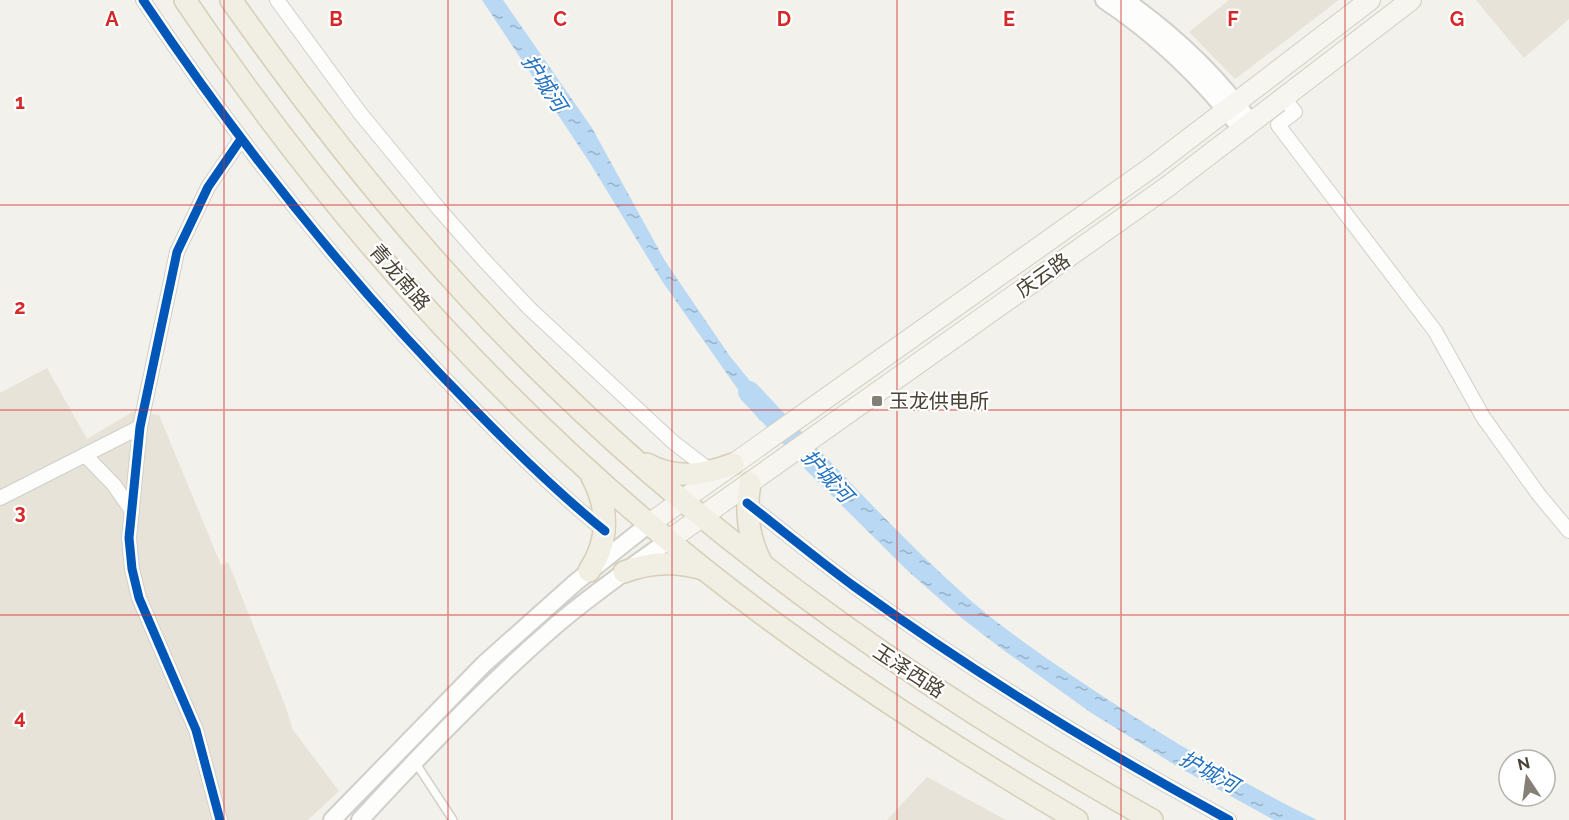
<svg xmlns="http://www.w3.org/2000/svg" width="1569" height="820" font-family="Raleway,'Noto Sans SC',sans-serif">
<defs>
<pattern id="water-ripples" width="26" height="14" patternUnits="userSpaceOnUse" patternTransform="scale(1.5)"><rect width="26" height="14" fill="#b8d8f3"/><path d="M2 4q2-2 4 0t4 0M15 11q2-2 4 0t4 0" fill="none" stroke="#98b1c6"/></pattern>
</defs>
<rect width="100%" height="100%" fill="#f2f1eb"/>
<g fill="#e7e3d8">
<polygon points="1229,0 1339,0 1235,79 1189,32"/>
<polygon points="1476,0 1569,0 1569,19 1524,58"/>
<polygon points="47,368 87,439 134,411 159,415 221,565 228,562 285,705 293,730 339,791 308,820 0,820 0,393"/>
<polygon points="927,777 1006,820 887,820"/>
</g>
<g fill="url(#water-ripples)">
<polygon points="482,0 503,0 592,128 665,261 729,355 774,411 760,421 662,281 590,163"/>
<path d="M821 452C869 502 917 553 969 599 1001 627 1036 651 1071 675 1150 729 1232 778 1317 820H1274L1180 768 1090 712 1002 649 959 616 909 572 804 468Z"/>
</g>
<g fill="none" stroke-linecap="round" stroke-linejoin="round">
<polyline stroke="#b8d8f3" stroke-width="22" points="749,392 833,481"/>
<defs>
<polyline id="service" points="415,762 453,820"/>
<g id="minor">
<path d="M143 0C241 146 351 285 475 410 516 452 559 494 605 531"/>
<polyline points="277,0 360,113 439,209 483,259 529,308 673,442 712,472"/>
<polyline points="1284,98 1295,112 1278,125 1435,331 1483,417 1539,495 1569,531"/>
<polyline points="85,455 114,485 132,511"/>
<polyline points="0,498 140,427"/>
<path d="M747 503C783 531 818 560 855 587 974 673 1100 750 1229 820"/>
<polyline points="220,820 196,730 139,598 132,569 129,538 140,427 177,252 208,187 241,139"/>
</g>
<g id="tertiary">
<path d="M1104 0C1157 35 1203 80 1242 130"/>
<path d="M1125 0C1173 34 1217 75 1251 123"/>
<polyline points="332,820 484,664 576,582 649,524"/>
<path d="M360 820C422 753 486 686 555 626 591 595 630 568 669 540"/>
</g>
<g id="secondary">
<polyline points="649,524 1152,167 1370,0"/>
<polyline points="669,540 1167,187 1411,0"/>
</g>
<g id="primary">
<path d="M185 0C329 214 503 409 705 570 822 663 948 744 1077 820"/>
<path d="M231 0C327 136 432 267 552 383 731 557 935 698 1152 820"/>
<path d="M647 464C676 480 703 475 733 464"/>
<path d="M750 483C745 512 748 538 762 564"/>
<path d="M589 571C609 541 609 509 592 477"/>
<path d="M624 572C650 562 676 561 703 569"/>
</g>
</defs>
<use href="#service" stroke="#d0cfc9" stroke-width="10"/>
<use href="#minor" stroke="#d0cfc9" stroke-width="16"/>
<use href="#tertiary" stroke="#d0cfc9" stroke-width="20"/>
<use href="#secondary" stroke="#d2cfc2" stroke-width="22"/>
<use href="#primary" stroke="#d6cfb7" stroke-width="24"/>
<use href="#service" stroke="#fdfdfc" stroke-width="7"/>
<use href="#minor" stroke="#fdfdfc" stroke-width="14"/>
<use href="#tertiary" stroke="#fdfdfc" stroke-width="16"/>
<use href="#secondary" stroke="#f7f5ef" stroke-width="20"/>
<use href="#primary" stroke="#f1eee4" stroke-width="21"/>
<defs>
<g id="cycleway">
<path d="M143 0C241 146 351 285 475 410 516 452 559 494 605 531"/>
<path d="M747 503C783 531 818 560 855 587 974 673 1100 750 1229 820"/>
<polyline points="220,820 196,730 139,598 132,569 129,538 140,427 177,252 208,187 241,139"/>
</g>
</defs>
<use href="#cycleway" stroke="#fff" stroke-width="13"/>
<use href="#cycleway" stroke="#0057b8" stroke-width="9"/>
</g>
<path fill="none" stroke="#d62828" stroke-width="1.5" stroke-opacity="0.55" d="M224 0V820M448 0V820M672 0V820M897 0V820M1121 0V820M1345 0V820M0 205H1569M0 410H1569M0 615H1569"/>
<rect fill="#858075" stroke="#fff" stroke-width="2" x="871" y="395" width="12" height="12" rx="3"/>
<g text-anchor="middle" stroke-width="4.5" stroke-linejoin="round" paint-order="stroke">
<g font-size="20" fill="#4a4336" stroke="#fff">
<text transform="translate(1043 275) rotate(-35)" y="7">庆云路</text>
<text transform="translate(400 277) rotate(49)" y="7">青龙南路</text>
<text transform="translate(909 671) rotate(33)" y="7">玉泽西路</text>
</g>
<g font-size="20" fill="#4a4336" stroke="#fff" text-anchor="start">
<text x="889" y="408">玉龙供电所</text>
</g>
<g font-size="21" font-style="italic" fill="#2473c0" stroke="#fff">
<text transform="translate(544 83) rotate(57)" y="7">护城河</text>
<text transform="translate(827 476) rotate(47)" y="7">护城河</text>
<text transform="translate(1209 772) rotate(29)" y="7">护城河</text>
</g>
</g>
<g font-size="20" text-anchor="middle" font-weight="bold" fill="#d62828" stroke="#fff" stroke-width="4.5" stroke-linejoin="round" paint-order="stroke">
<text x="112" y="26">A</text>
<text x="336" y="26">B</text>
<text x="560" y="26">C</text>
<text x="784" y="26">D</text>
<text x="1009" y="26">E</text>
<text x="1233" y="26">F</text>
<text x="1457" y="26">G</text>
<text x="20" y="109">1</text>
<text x="20" y="314">2</text>
<text x="20" y="519">3</text>
<text x="20" y="724">4</text>
</g>
<g transform="translate(1527 778) rotate(347)"><circle r="28" fill="#ffffff" stroke="#b7b4af" stroke-width="1.5"/>
<path d="M0-4.5L10 22L0 15L-10 22Z" fill="#858075"/>
<text y="-9" font-size="16" font-weight="bold" text-anchor="middle" fill="#4a4336">N</text>
</g>
</svg>
